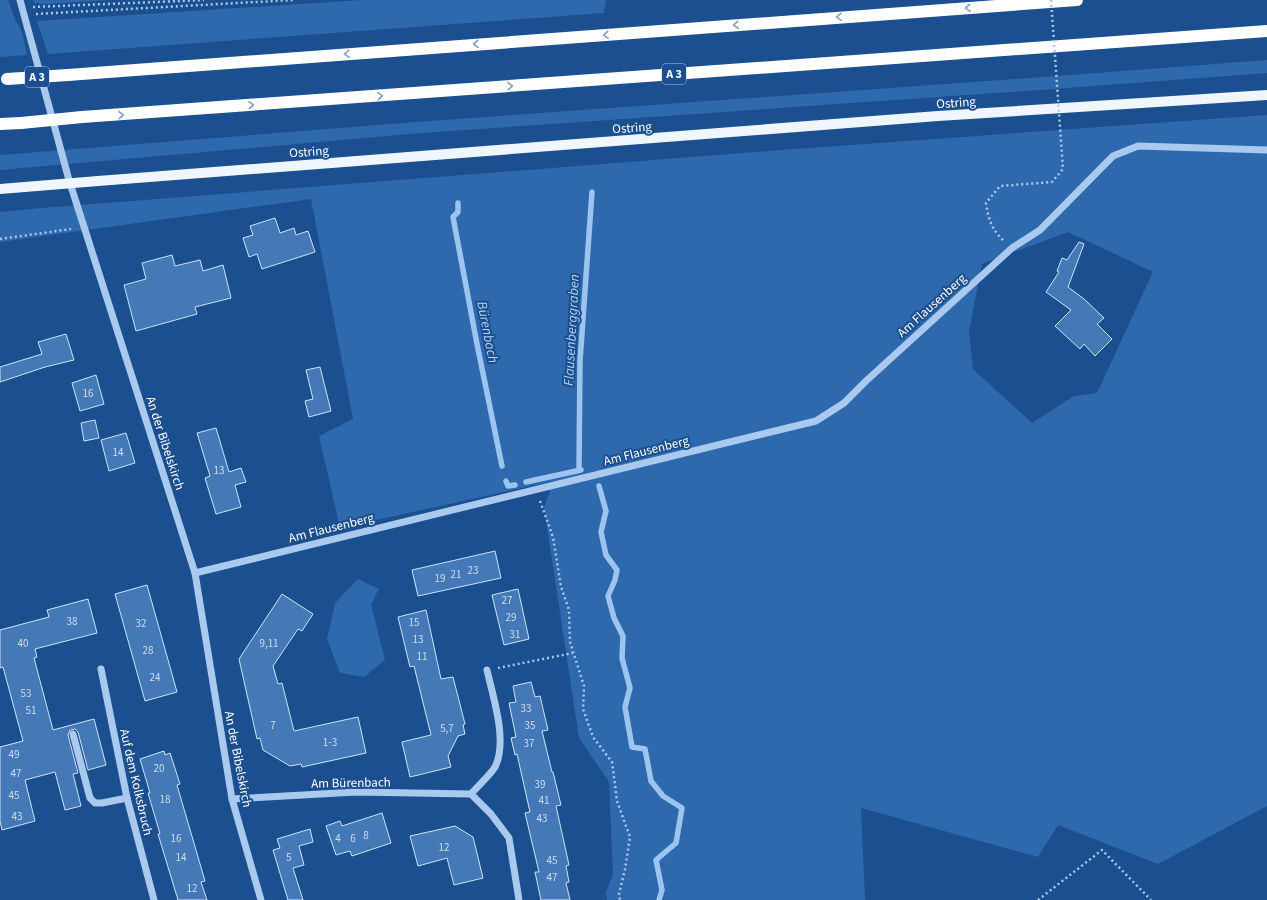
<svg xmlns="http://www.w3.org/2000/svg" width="1267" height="900" font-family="'Source Sans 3',sans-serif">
<rect width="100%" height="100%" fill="#1b4f8f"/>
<g fill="#2e69ad" fill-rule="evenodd">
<polygon points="0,0 8,0 15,19 22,32 27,55 0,57"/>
<polygon points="33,0 110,0 46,4 34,3"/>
<polygon points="361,0 606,0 604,13 48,54 37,21"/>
<polygon points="1267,60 1267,73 1040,90 422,133 0,170 0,155 429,121 1044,77"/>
<path d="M1267 115V806L1158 864 1058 825 1038 857 861 808 865 900H607L606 892 613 875 609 782 579 738 544 507 554 481 340 528 319 436 353 419 311 199 0 242V212L42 208 781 150ZM1068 232 1153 272 1097 393 1074 396 1032 423 973 369 969 332 982 264Z"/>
<polygon points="358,579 379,589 371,604 385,660 364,677 340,673 327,639 335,603"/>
</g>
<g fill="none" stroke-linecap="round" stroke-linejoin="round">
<g stroke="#9cc4f0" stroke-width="5.5">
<polyline points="458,203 458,212 453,217 477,344 502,466"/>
<polyline points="506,481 508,486 515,485"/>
<polyline points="526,482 581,470 579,468 580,361 592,192"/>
<polyline points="599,486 606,511 601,532 606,555 617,570 615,580 608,596 614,618 623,636 622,658 630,688 625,707 632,747 645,749 651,781 663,796 682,808 676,843 656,860 662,890 659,900"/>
</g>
</g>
<g fill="#4478b7" stroke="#cfe3fa">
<polygon points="275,218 280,233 294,228 296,235 308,231 315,252 262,269 257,254 249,257 243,238 253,235 250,226"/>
<polygon points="1079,242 1084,244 1068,287 1084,299 1104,318 1097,324 1112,339 1095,356 1084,344 1080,349 1055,326 1071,310 1046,292 1059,272 1057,271 1062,258 1067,260"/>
<polygon points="172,255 175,266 200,260 203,271 223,265 231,298 195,307 197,314 136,331 124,285 146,279 142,263"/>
<polygon points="66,334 74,360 45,367 0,382 0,367 42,354 38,342"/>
<polygon points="320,367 331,411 309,417 305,401 313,399 306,370"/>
<polygon points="96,375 104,404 80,411 72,383"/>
<polygon points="95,420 99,438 84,441 81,423"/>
<polygon points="216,428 229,472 241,468 246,482 235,485 241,507 216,514 205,478 210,476 197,433"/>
<polygon points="126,433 135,463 109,471 101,440"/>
<polygon points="495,551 501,578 418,596 412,570"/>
<polygon points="147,585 177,692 145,701 115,594"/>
<polygon points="518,589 529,639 504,645 492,595"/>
<polygon points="282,594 313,614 302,631 298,629 273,666 278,684 282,683 294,731 358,717 366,753 302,767 301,764 290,766 263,750 260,738 257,739 239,659"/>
<polygon points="88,599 97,633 35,649 37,657 34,658 53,730 94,719 106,765 88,770 78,732 75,729 70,730 68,735 78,773 73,774 81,806 65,810 55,772 25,780 35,821 2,830 0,821 0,747 23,741 3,667 0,668 0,630 49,617 47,610"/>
<polygon points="426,610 441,679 453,677 465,724 463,725 465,734 458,736 448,756 451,767 410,777 402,742 431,735 414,666 410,667 398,617"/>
<polygon points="531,682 535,697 540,696 548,730 542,731 552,772 553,772 561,805 556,806 569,865 566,866 569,882 566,883 570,900 541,900 535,872 539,872 525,813 530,812 517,754 515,755 511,738 516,737 509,703 516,702 513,686"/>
<polygon points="164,751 165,755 170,753 180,784 177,785 205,881 201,882 207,900 178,900 158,834 160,834 148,793 150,793 140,759"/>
<polygon points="382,813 391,843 352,856 350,851 336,855 326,826 340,821 342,826"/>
<polygon points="455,826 473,837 483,878 454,885 447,858 418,866 410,836"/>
<polygon points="310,829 313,842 299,846 304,865 293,868 303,900 288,900 273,850 280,848 277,839"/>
</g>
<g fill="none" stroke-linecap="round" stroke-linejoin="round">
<g stroke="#a9c9ee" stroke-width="2.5" stroke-dasharray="2 3" stroke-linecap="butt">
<polyline points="33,7 204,0"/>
<polyline points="36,14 293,0"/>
<polyline points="0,239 71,229"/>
<path d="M1003 240C991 229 988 217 986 203L1000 186 1052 182 1063 169"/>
<polyline points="540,501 553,537 561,587 569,610 570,642 584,686 583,709 593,737 612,762 617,801 630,837 625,869 619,894 620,900"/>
<polyline points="498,668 573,653"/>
<polyline points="1038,900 1102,850 1151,900"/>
</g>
<g stroke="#a9c9ee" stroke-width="7">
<polyline points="20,0 69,180 195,573 232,799 261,900"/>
<polyline points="195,573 816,421 844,403 866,381 1012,248 1040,230 1113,156 1138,146 1267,150"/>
<polyline points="101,669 127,798 154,900"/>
<path d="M487 670C493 697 508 741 495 767 491 774 477 787 471 794L491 814 509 838 519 900"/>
<polyline points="73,734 90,798 95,803 102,803 127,798"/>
<polyline points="232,799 356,792 471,794"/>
</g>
<g stroke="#f0f6ff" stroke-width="10">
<polyline points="98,181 938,116 1267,95"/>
<polyline points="0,189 37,186"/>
</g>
<g stroke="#fff" stroke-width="12">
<polyline points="68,75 1077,0"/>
<polyline points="82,117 1267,31"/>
<polyline points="0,124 21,123"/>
</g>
<polyline stroke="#a9c9ee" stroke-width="2.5" stroke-dasharray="2 3" stroke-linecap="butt" points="1051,0 1063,169"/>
<polyline stroke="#f0f6ff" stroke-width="10" points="37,186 98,181"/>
<g stroke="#fff" stroke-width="12">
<polyline points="7,79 68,75"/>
<polyline points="21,123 82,117"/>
</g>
</g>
<defs><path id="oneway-chevron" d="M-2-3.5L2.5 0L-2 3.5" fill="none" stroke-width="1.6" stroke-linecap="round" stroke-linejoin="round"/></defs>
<g stroke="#829ec1">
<use href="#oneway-chevron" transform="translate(968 8) rotate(176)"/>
<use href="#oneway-chevron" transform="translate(839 17) rotate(176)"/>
<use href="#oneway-chevron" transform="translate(736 25) rotate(176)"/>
<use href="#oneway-chevron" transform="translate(606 35) rotate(176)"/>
<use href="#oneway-chevron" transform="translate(476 44) rotate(176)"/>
<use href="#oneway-chevron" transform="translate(347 54) rotate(176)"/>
<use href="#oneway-chevron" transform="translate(510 86) rotate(-4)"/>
<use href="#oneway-chevron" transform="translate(380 96) rotate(-4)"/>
<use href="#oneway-chevron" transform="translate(251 105) rotate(-4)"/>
<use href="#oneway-chevron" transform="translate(121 115) rotate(-4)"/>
</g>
<g text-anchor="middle" stroke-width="4" stroke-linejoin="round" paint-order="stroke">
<g font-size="11" fill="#d0dded">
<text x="88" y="397">16</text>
<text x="118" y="456">14</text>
<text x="219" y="474">13</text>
<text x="473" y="574">23</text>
<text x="456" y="578">21</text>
<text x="440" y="582">19</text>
<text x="507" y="604">27</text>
<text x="511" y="621">29</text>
<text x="72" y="625">38</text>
<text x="414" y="626">15</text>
<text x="141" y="627">32</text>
<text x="515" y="638">31</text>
<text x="418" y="643">13</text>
<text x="23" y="647">40</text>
<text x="269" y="647">9,11</text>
<text x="148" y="654">28</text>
<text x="422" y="660">11</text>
<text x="155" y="681">24</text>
<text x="26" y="697">53</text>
<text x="526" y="712">33</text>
<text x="31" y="714">51</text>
<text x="273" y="729">7</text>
<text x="530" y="729">35</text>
<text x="447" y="732">5,7</text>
<text x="330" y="746">1-3</text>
<text x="529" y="747">37</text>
<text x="14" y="758">49</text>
<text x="159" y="772">20</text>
<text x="16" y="777">47</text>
<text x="540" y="788">39</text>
<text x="14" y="799">45</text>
<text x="165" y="803">18</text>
<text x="544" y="804">41</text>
<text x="17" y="820">43</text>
<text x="542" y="822">43</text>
<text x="366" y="839">8</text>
<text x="176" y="842">16</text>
<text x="338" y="842">4</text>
<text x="353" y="842">6</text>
<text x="444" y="851">12</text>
<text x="181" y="861">14</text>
<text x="289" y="861">5</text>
<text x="552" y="864">45</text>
<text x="552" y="881">47</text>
<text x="192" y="892">12</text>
</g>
<g fill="#1b4f8f" stroke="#bbcadd" stroke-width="1">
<rect x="662" y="64" width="24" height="20" rx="3"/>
<rect x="25" y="67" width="24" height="20" rx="3"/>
</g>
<g font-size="12" font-weight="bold" fill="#fff">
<text x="674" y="78">A 3</text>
<text x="37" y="81">A 3</text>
</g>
<g font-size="13" fill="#fff" stroke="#1b4f8f">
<text transform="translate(956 102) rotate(-4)" y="5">Ostring</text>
<text transform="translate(632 127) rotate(-4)" y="5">Ostring</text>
<text transform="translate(309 151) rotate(-4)" y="5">Ostring</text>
<text transform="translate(931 305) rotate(-42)" y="5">Am Flausenberg</text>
<text transform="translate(166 443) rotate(72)" y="5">An der Bibelskirch</text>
<text transform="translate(646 450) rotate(-14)" y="5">Am Flausenberg</text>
<text transform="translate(331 527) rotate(-14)" y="5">Am Flausenberg</text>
<text transform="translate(239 759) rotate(79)" y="5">An der Bibelskirch</text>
<text transform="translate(137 782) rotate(77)" y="5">Auf dem Kolksbruch</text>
<text transform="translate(351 782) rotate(-1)" y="5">Am Bürenbach</text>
</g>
<g font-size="14" font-style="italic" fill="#b5d3f5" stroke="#1b4f8f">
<text transform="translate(571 330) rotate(-87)" y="5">Flausenberggraben</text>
<text transform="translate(488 332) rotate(79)" y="5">Bürenbach</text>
</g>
</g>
</svg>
